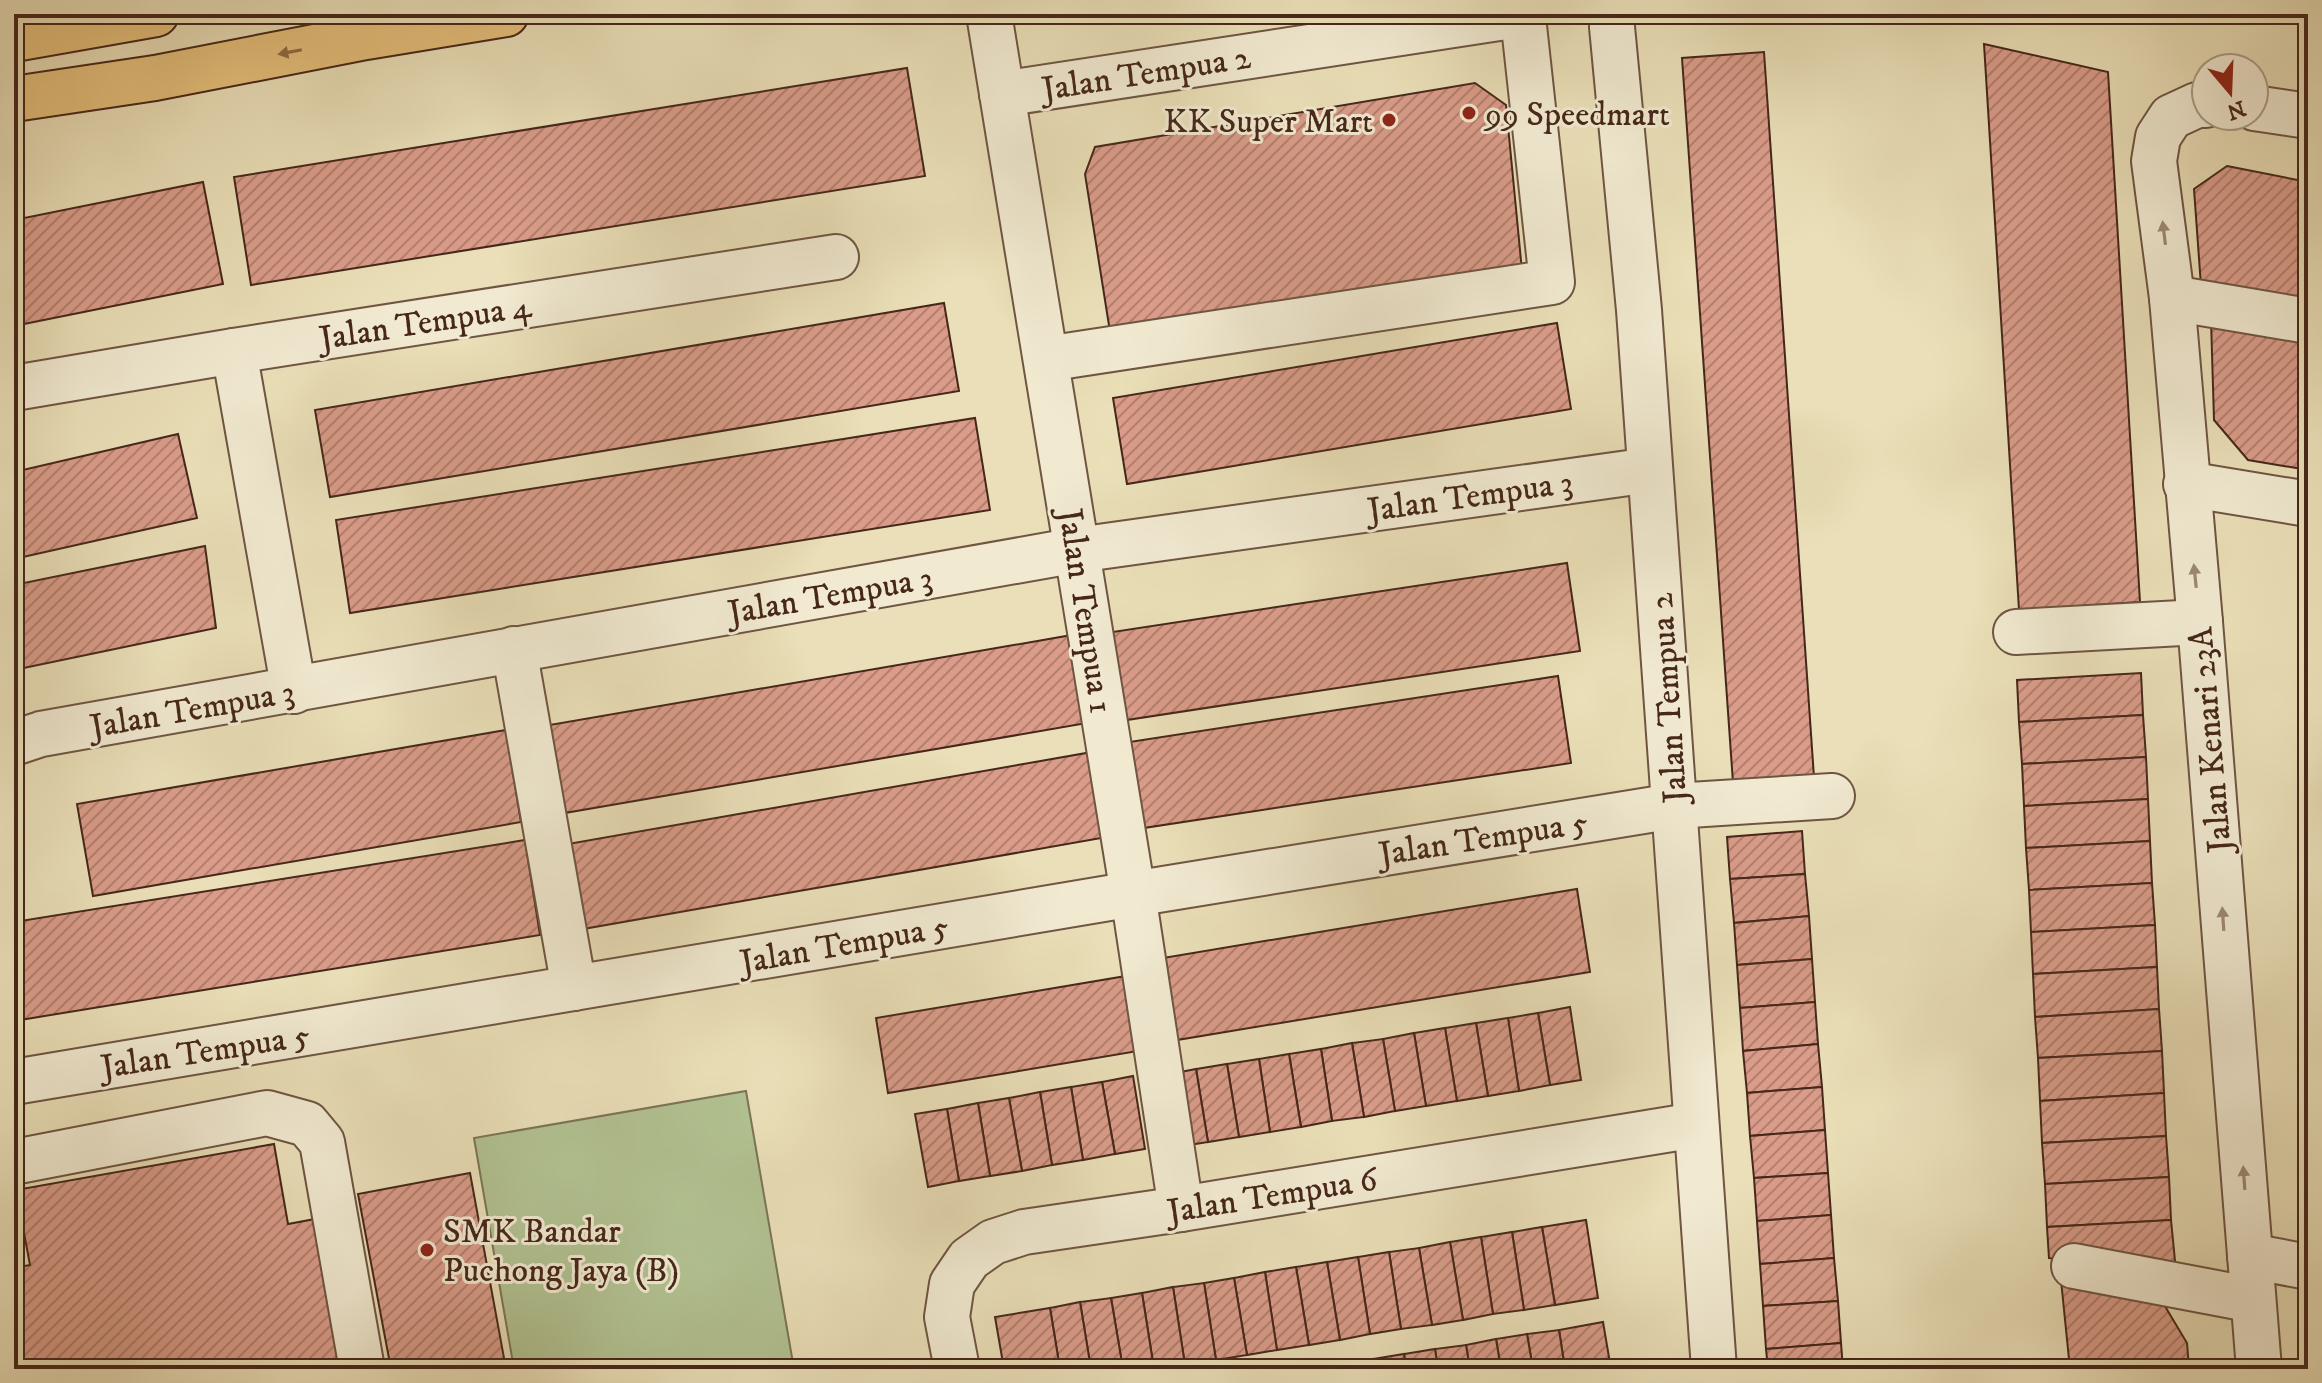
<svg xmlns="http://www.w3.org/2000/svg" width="2322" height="1383" font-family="'IM FELL DW Pica',serif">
<defs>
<pattern id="building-hatch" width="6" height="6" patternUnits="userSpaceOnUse" patternTransform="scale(2)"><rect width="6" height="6" fill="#da9c89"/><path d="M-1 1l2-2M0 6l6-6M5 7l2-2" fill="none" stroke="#b37f6f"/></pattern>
</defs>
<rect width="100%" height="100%" fill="#eadfb8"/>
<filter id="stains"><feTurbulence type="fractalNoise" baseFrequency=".0025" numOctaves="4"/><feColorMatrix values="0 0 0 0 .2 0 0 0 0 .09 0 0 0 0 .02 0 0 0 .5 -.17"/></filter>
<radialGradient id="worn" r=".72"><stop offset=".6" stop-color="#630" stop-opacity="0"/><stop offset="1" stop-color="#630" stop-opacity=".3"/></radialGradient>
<polygon fill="#b2c292" stroke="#7c7456" stroke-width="2" points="746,1091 794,1369 514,1369 474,1138"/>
<g fill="url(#building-hatch)" stroke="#46271a" stroke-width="2">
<polygon points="1984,44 2108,72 2140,602 2019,610"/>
<polygon points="1764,52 1815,792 1734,797 1682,58"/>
<polygon points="907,68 925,176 251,285 234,177"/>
<polygon points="1475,83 1506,105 1522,271 1111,338 1085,174 1095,147"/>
<polygon points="2227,166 2308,182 2308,305 2201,286 2194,189"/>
<polygon points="203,182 223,284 14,326 14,220"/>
<polygon points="944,303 959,391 330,497 315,410"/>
<polygon points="2211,320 2308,338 2308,470 2248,460 2214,420"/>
<polygon points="1557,323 1571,409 1127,484 1113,398"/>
<polygon points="975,418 990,510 350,613 336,520"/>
<polygon points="178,434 197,518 14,559 14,472"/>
<polygon points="205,546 216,628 14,670 14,585"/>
<polygon points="1567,563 1580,651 1120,721 1106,633"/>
<polygon points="1072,635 1087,723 553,815 538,727"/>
<polygon points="2141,673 2143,715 2019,722 2017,680"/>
<polygon points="1558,676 1571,763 1137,829 1123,743"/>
<polygon points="2143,715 2146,757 2022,764 2019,722"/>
<polygon points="506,730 521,822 93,896 77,804"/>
<polygon points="1092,752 1107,837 566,932 551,847"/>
<polygon points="2146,757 2148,799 2024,806 2022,764"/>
<polygon points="2148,799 2150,841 2026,848 2024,806"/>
<polygon points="1802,831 1805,874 1730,879 1727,837"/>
<polygon points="525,840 540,935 14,1021 14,922"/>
<polygon points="2150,841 2152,883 2029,890 2026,848"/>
<polygon points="1805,874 1809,916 1734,923 1730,879"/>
<polygon points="2152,883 2155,925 2031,932 2029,890"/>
<polygon points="1577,889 1590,972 1177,1040 1163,958"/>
<polygon points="1809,916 1812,959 1737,965 1734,923"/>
<polygon points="2155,925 2157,967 2033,974 2031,932"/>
<polygon points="1812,959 1815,1002 1740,1008 1737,965"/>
<polygon points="2157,967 2159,1009 2035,1017 2033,974"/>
<polygon points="1132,975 1144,1050 888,1093 876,1018"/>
<polygon points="1815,1002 1818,1044 1743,1051 1740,1008"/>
<polygon points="1570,1007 1581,1080 1550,1085 1538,1013"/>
<polygon points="2159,1009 2162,1051 2038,1058 2035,1017"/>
<polygon points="1538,1013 1550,1085 1519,1091 1508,1018"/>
<polygon points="1508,1018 1519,1091 1488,1096 1476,1023"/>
<polygon points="1476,1023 1488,1096 1457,1101 1445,1028"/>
<polygon points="1445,1028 1457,1101 1426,1106 1414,1033"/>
<polygon points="1414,1033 1426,1106 1395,1111 1383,1039"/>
<polygon points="1383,1039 1395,1111 1364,1117 1352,1043"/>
<polygon points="1352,1043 1364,1117 1332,1121 1321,1049"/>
<polygon points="1818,1044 1822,1087 1747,1093 1743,1051"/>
<polygon points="1321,1049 1332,1121 1301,1127 1289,1054"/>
<polygon points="2162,1051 2164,1093 2040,1101 2038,1058"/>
<polygon points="1289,1054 1301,1127 1270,1132 1259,1059"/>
<polygon points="1259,1059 1270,1132 1239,1137 1227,1064"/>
<polygon points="1227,1064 1239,1137 1208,1142 1196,1069"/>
<polygon points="1196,1069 1208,1142 1177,1147 1165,1075"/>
<polygon points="1133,1076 1145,1149 1115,1154 1102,1082"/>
<polygon points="1102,1082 1115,1154 1083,1160 1071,1087"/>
<polygon points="1071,1087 1083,1160 1052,1165 1040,1092"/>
<polygon points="1822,1087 1825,1130 1750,1136 1747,1093"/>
<polygon points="1040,1092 1052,1165 1022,1171 1009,1098"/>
<polygon points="2164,1093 2166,1136 2042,1143 2040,1101"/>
<polygon points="1009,1098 1022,1171 990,1176 978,1103"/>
<polygon points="978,1103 990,1176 959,1181 947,1109"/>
<polygon points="947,1109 959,1181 928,1187 915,1114"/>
<polygon points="1825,1130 1828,1173 1754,1178 1750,1136"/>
<polygon points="2166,1136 2169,1177 2045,1184 2042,1143"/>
<polygon points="274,1144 288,1224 315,1219 341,1369 14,1369 14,1268 30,1265 16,1190"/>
<polygon points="470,1173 506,1369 391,1369 358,1194"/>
<polygon points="1828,1173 1831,1215 1757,1221 1754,1178"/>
<polygon points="2169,1177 2171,1220 2047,1227 2045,1184"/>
<polygon points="1831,1215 1834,1258 1760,1264 1757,1221"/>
<polygon points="1586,1220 1598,1298 1555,1305 1542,1227"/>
<polygon points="2171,1220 2176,1271 2049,1258 2047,1227"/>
<polygon points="1542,1227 1555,1305 1524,1310 1512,1232"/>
<polygon points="1512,1232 1524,1310 1493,1314 1481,1237"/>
<polygon points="1481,1237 1493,1314 1463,1320 1450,1242"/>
<polygon points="1450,1242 1463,1320 1432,1325 1419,1248"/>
<polygon points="1419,1248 1432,1325 1401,1329 1389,1252"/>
<polygon points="1389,1252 1401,1329 1370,1334 1358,1257"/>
<polygon points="1358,1257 1370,1334 1340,1340 1327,1262"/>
<polygon points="1834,1258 1838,1301 1763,1306 1760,1264"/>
<polygon points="1327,1262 1340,1340 1309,1345 1296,1267"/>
<polygon points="1296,1267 1309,1345 1277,1350 1265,1272"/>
<polygon points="1265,1272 1277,1350 1247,1355 1234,1278"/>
<polygon points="1234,1278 1247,1355 1216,1360 1204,1283"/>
<polygon points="2061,1280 2163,1303 2187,1343 2189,1367 2070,1369"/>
<polygon points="1204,1283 1216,1360 1185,1365 1173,1287"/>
<polygon points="1173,1287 1185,1365 1154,1369 1142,1293"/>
<polygon points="1142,1293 1154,1369 1123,1369 1111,1298"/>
<polygon points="1111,1298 1123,1369 1091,1369 1080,1302"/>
<polygon points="1838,1301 1841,1343 1766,1349 1763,1306"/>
<polygon points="1080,1302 1091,1369 1060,1369 1050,1308"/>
<polygon points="1050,1308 1060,1369 1004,1369 995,1317"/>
<polygon points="1603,1322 1611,1369 1565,1369 1559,1330"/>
<polygon points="1559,1330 1565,1369 1533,1369 1527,1334"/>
<polygon points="1527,1334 1533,1369 1501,1369 1496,1339"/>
<polygon points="1496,1339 1501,1369 1470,1369 1466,1345"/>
<polygon points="1841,1343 1843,1369 1768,1369 1766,1349"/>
<polygon points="1466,1345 1470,1369 1438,1369 1435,1349"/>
<polygon points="1435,1349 1438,1369 1406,1369 1404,1354"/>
<polygon points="1404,1354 1406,1369 1375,1369 1373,1359"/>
<polygon points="1373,1359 1375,1369 1343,1369 1342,1364"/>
</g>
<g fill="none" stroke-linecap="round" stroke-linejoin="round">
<defs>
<g id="minor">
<polyline points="989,14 1133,894 1181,1209"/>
<polyline points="1612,27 1639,310 1714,1369"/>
<polyline points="1002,94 1512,16 1524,26 1552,282 1046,359"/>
<polyline points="2206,105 2197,105 2171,117 2158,137 2154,161 2172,298 2200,622 2259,1369"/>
<polyline points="2254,108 2308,116"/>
<polyline points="2172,298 2308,321"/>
<polyline points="234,351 294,691"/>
<polyline points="14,388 234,351 836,257"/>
<polyline points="2186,484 2308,504"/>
<polyline points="2016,632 2200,622"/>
<polyline points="514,649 574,988"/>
<polyline points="14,743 41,734 1077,550 1650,470"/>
<polyline points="14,1082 1133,894 1674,806 1832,796"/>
<polyline points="14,1162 267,1113 307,1124 322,1142 362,1369"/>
<polyline points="2250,1256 2308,1267"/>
<polyline points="2074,1266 2253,1300"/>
<polyline points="957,1369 947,1317 952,1284 969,1259 993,1242 1024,1232 1181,1209 1696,1125"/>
</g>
<g id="major">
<polyline points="14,39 156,14"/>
<polyline points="14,99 155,78 366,37 506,14"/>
</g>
</defs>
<use href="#minor" stroke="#6f5542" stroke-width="48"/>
<use href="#major" stroke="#46271a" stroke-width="48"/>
<use href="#minor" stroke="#f1ead1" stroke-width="44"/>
<use href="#major" stroke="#e5c07c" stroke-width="44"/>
</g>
<defs><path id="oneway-solid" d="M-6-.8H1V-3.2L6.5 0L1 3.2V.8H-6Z" transform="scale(2)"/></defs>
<use fill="#8e6c46" href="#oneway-solid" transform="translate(290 52) rotate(169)"/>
<g fill="#9c8876">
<use href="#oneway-solid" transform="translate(2164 233) rotate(-97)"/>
<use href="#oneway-solid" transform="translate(2195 576) rotate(-96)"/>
<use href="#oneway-solid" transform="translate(2223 919) rotate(-94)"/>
<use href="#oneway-solid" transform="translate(2244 1178) rotate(-94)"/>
</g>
<g fill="#8f2418" stroke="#f1ead1" stroke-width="3">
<circle cx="1469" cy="113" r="8"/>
<circle cx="1389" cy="120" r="8"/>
<circle cx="427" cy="1250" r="8"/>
</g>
<g text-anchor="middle" stroke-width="6" stroke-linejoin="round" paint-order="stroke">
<g font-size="34" fill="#46271a" stroke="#f1ead1">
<text transform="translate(1146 72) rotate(-9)" y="12">Jalan Tempua 2</text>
<text transform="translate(425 321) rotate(-9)" y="12">Jalan Tempua 4</text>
<text transform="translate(1470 495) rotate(-8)" y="12">Jalan Tempua 3</text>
<text transform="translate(830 594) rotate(-10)" y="12">Jalan Tempua 3</text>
<text transform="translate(1087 611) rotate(81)" y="12">Jalan Tempua 1</text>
<text transform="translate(1667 698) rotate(-94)" y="12">Jalan Tempua 2</text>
<text transform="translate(192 708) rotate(-10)" y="12">Jalan Tempua 3</text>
<text transform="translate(2209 740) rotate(-95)" y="12">Jalan Kenari 23A</text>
<text transform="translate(1483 837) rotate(-9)" y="12">Jalan Tempua 5</text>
<text transform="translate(844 943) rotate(-10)" y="12">Jalan Tempua 5</text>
<text transform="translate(205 1050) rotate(-9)" y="12">Jalan Tempua 5</text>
<text transform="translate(1272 1194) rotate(-9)" y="12">Jalan Tempua 6</text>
</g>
<g font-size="34" fill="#46271a" stroke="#f1ead1" text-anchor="start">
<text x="1485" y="125">99 Speedmart</text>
<text x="1373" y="132" text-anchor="end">KK Super Mart</text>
<text x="443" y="1242">SMK Bandar<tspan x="443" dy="39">Puchong Jaya (B)</tspan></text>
</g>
</g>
<rect width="2322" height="1383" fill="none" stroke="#eadfb8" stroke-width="48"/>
<rect x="16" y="16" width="2290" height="1351" fill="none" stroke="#46271a" stroke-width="4"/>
<rect x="24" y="24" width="2274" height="1335" fill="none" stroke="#46271a" stroke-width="2"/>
<g transform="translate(2230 92) rotate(161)"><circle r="38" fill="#f1ead1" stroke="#ad9c88" stroke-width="2"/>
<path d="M0-6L14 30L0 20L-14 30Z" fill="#8f2418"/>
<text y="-12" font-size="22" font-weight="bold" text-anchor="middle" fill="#46271a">N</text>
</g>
<rect width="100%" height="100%" filter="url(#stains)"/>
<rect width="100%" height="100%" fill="url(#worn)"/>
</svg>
